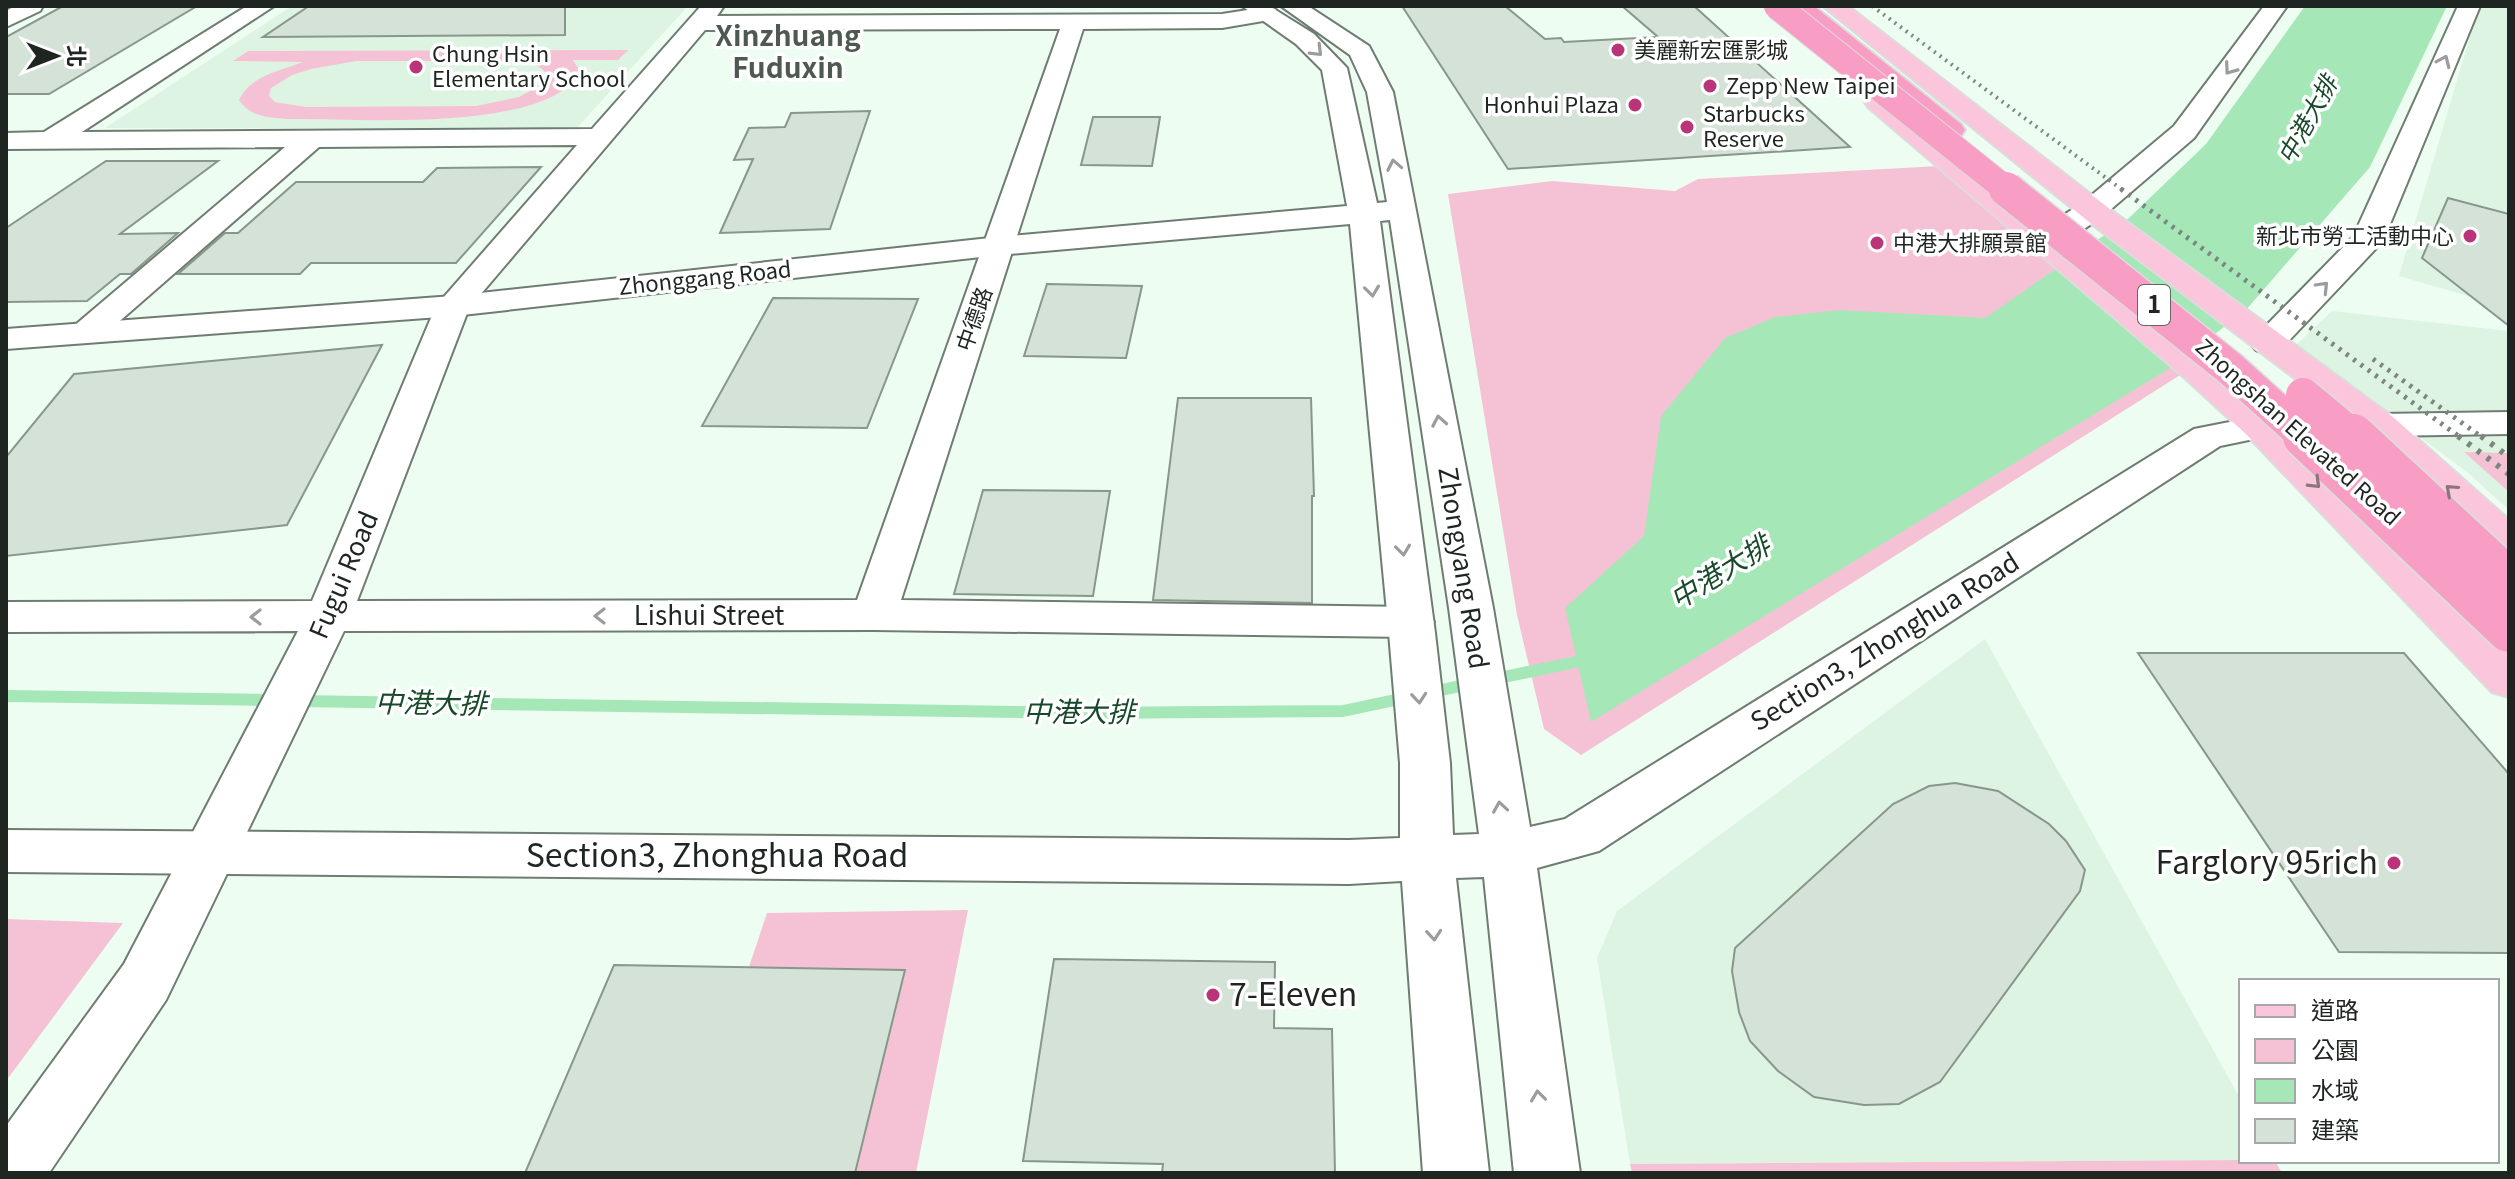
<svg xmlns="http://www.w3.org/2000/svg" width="2515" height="1179" font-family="Georgia,'Noto Sans TC',serif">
<rect width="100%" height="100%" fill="#eefdf1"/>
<g fill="#def4e3">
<polygon points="292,6 688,6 576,129 105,128"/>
<polygon points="2479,6 2509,6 2509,308 2399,276"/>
<polygon points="2332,311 2509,331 2509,510 2467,472 2296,345"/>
<polygon points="1985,639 2241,1100 2241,1160 1630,1164 1597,958 1617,911"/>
</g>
<g fill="#f5c2d5" fill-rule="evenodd">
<path d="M628 50 618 60H573L581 73C542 134 354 118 287 119 268 117 250 117 239 100 251 75 280 71 303 62L233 61 248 51ZM356 61H516C529 63 541 64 548 76L545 83 519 97 476 106 306 107 275 102 269 96 271 88 292 75 311 69Z"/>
<polygon points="1939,166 2188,370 1581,755 1544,729 1517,615 1448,194 1552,181 1675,191 1698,179"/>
<polygon points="2464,452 2509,453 2509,492"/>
<polygon points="968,910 916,1173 680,1173 767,913"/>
<polygon points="6,919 123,923 6,1081"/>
<polygon points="2241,1160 2275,1161 2282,1173 1632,1173 1630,1164"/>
</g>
<polygon fill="#a6e7b8" points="2305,6 2447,6 2370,167 2245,311 2170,368 1591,722 1565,608 1644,536 1661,416 1725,338 1775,317 1840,310 1985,318 2129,218 2206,144"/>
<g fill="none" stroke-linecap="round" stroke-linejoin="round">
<g stroke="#a6e7b8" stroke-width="12">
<polyline points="1427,693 1576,662 1588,655"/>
<polyline points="6,696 275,700"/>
<polyline points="297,701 1083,713 1343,711 1409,697"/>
</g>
</g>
<g fill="#d4e2d7" stroke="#88968b" stroke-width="2">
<polygon points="63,6 197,6 49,94 6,94 6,37"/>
<polygon points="309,6 565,6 565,35 263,37"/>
<polygon points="1402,6 1505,6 1545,39 1561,38 1564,42 1658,37 1622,6 1694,6 1850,147 1508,169"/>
<polygon points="870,111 830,229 720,233 753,159 734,160 749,128 785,127 791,113"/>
<polygon points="1093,117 1160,117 1152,166 1081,165"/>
<polygon points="106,161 218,161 120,234 178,233 131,274 120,274 87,301 6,302 6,228"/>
<polygon points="541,167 456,263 311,263 300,274 178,274 225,233 238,233 296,182 423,182 437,168"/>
<polygon points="2448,198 2509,214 2509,326 2422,258"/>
<polygon points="1047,284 1142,286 1126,358 1024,356"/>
<polygon points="773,298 918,299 867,428 702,426"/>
<polygon points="382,345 287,525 6,556 6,457 74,374"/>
<polygon points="1178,398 1311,398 1314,496 1312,496 1312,603 1153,600"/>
<polygon points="983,490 1110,491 1093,596 954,594"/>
<polygon points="2138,653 2404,653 2509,774 2509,953 2339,952"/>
<polygon points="1955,783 1998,791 2049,824 2066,841 2085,870 2080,891 1940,1082 1899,1104 1864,1105 1814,1097 1778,1071 1750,1041 1739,1012 1732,971 1735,948 1893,804 1929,786"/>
<polygon points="1054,959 1275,962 1274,1028 1332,1029 1335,1173 1162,1173 1163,1164 1023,1161"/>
<polygon points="614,965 905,970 855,1173 525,1173"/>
</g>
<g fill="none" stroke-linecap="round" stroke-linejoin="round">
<defs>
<g id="street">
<polygon points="15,6 43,6 40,11 6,27 6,11"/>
<path d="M247 6H274L82 132 592 129 701 6H724L717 16 1222 14 1267 7 1275 9 1279 14 1275 19 1222 28 1083 29 901 600 1411 607 1427 611 1434 622 1427 633 1411 637 874 630 344 631 166 1000 49 1173H6V1126L124 964 298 631 6 632V602L312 601 436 306 577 145 319 147 98 340 86 343 74 340 69 333 74 326 285 147 6 149V133L44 132ZM1060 29 857 600 357 601 469 308 705 30Z"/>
<polygon points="2264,6 2287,6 2194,138 2103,216 2056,248 2045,250 2034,248 2029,241 2034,234 2081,204 2174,126"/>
<polygon points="2458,6 2480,6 2383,241 2280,350 2268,354 2256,350 2250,343 2256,336 2353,237"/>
</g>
<g id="secondary">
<path d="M1242 6H1269L1314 34 1347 68 1377 203 1387 202 1367 92 1350 55 1281 6H1308L1369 46 1393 92 1493 608 1530 827 1565 819 2194 429 2260 416 2273 419 2279 427 2273 435 2220 446 1599 851 1537 868 1580 1173H1514L1484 877 1456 878 1489 1173H1423L1402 881 1349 884 6 872V830L1349 840 1400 838V763L1389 633 1350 224 999 255 453 316 6 349V329L453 296 999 237 1347 206 1322 70 1296 44ZM1390 220 1449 608 1479 834 1453 835 1450 763 1435 633 1380 221Z"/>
<polygon points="2509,412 2509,434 2380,436 2367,433 2361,425 2367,417 2380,414"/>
</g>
<g id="primary">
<polygon points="1823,6 1848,6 2111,210 2393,417 2509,520 2509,556 2494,552 2367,433 2089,222"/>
<polygon points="1877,93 1886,95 2211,362 2273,419 2509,652 2509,697 2492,692 2247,435 2185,378 1868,107 1864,101 1868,95"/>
</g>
<polygon id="highway" points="1789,6 1814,6 1961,124 1965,130 1961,136 1951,138 1941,136"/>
</defs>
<use href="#street" stroke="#6f7c72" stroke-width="4"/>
<use href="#secondary" stroke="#6f7c72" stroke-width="4"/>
<use href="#primary" stroke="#dbdcdb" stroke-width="4"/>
<use href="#highway" stroke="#dbdcdb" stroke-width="4"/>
<use href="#street" fill="#fff" fill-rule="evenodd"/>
<use href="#secondary" fill="#fff" fill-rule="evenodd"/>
<use href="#primary" fill="#fbc5dc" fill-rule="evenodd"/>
<use href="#highway" fill="#f89ec4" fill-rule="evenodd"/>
<polyline stroke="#7c867e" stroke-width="4" stroke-dasharray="2 5" stroke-linecap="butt" points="1872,6 2124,191"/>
<g stroke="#7c867e" stroke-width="5" stroke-dasharray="3 6" stroke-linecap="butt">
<polyline points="2121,189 2461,438"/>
<polyline points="2373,359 2483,438"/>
</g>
<g stroke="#7c867e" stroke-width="6" stroke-dasharray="4 8" stroke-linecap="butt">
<polyline points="2458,436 2509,474"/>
<polyline points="2481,436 2509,457"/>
</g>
<defs>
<polyline id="highway-bridge-far2" points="1777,6 2008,191"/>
<g id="highway-bridge-far1">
<polyline points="2006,189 2232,370 2307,438"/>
<polyline points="2303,395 2355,438"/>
</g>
<g id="highway-bridge">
<polyline points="2305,436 2509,630"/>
<polyline points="2353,436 2509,581"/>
</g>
</defs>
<use href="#highway-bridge-far2" stroke="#dbdcdb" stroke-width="28" stroke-linecap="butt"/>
<use href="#highway-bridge-far1" stroke="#dbdcdb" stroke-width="37" stroke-linecap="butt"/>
<use href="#highway-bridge" stroke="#dbdcdb" stroke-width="48" stroke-linecap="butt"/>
<use href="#highway-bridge-far2" stroke="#f89ec4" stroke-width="26"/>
<use href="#highway-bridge-far1" stroke="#f89ec4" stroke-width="34"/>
<use href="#highway-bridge" stroke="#f89ec4" stroke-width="44"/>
</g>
<defs><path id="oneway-chevron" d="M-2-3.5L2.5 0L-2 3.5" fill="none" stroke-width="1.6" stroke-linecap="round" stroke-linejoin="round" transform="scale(2)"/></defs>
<g stroke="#9a9d9b">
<use href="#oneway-chevron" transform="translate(1317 51) rotate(45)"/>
<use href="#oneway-chevron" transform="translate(2444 61) rotate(-66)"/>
<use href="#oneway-chevron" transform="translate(2230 69) rotate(126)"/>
<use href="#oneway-chevron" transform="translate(1394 165) rotate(-101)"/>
<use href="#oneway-chevron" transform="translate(2323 287) rotate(-46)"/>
<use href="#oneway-chevron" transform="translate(1372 291) rotate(83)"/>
<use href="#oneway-chevron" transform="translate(1439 421) rotate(-100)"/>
<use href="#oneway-chevron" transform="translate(1403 550) rotate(83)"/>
<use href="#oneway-chevron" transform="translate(600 616) rotate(180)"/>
<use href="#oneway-chevron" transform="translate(256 617) rotate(180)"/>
<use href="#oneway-chevron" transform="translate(1419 698) rotate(85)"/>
<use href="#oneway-chevron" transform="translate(1500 807) rotate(-99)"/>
<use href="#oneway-chevron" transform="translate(1434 935) rotate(85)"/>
<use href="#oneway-chevron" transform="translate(1538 1096) rotate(-97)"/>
</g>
<g stroke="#8d757e">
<use href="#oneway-chevron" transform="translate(2315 483) rotate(45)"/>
<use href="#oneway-chevron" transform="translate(2451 490) rotate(-138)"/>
</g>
<g fill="#b93478" stroke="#fff" stroke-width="3">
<circle cx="1618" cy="50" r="8"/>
<circle cx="416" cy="67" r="8"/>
<circle cx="1710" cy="86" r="8"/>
<circle cx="1635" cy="105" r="8"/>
<circle cx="1687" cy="127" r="8"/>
<circle cx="2470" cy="236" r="8"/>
<circle cx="1877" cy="243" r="8"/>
<circle cx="2394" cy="863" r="8"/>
<circle cx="1213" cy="995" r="8"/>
</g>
<g text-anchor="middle" stroke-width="7" stroke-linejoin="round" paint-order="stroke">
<g font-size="22" fill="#1f2521" stroke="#fff" text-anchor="start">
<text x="1634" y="58">美麗新宏匯影城</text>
<text x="432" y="62">Chung Hsin<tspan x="432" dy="25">Elementary School</tspan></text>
<text x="1726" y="94">Zepp New Taipei</text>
<text x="1619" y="113" text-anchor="end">Honhui Plaza</text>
<text x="1703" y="122">Starbucks<tspan x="1703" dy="25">Reserve</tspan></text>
<text x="2454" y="244" text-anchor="end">新北市勞工活動中心</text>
<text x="1893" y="251">中港大排願景館</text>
</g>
<g font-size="22" fill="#1f2521" stroke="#fff">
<text transform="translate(705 278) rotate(-6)" y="8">Zhonggang Road</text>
<text transform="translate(974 319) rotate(-71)" y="8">中德路</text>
<text transform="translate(2298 432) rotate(42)" y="8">Zhongshan Elevated Road</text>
</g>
<g font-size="24" font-style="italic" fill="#19492b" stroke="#fff">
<text transform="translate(2308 120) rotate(-61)" y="8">中港大排</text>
</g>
<rect fill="#fff" stroke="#626664" stroke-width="2" x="2138" y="285" width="32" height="40" rx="6"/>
<g font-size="24" font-weight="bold" fill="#1f2521">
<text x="2154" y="313">1</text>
</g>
<g font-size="26" fill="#1f2521" stroke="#fff">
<text transform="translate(1463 568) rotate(81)" y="9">Zhongyang Road</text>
<text transform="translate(344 575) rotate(-67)" y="9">Fugui Road</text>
<text x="709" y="625">Lishui Street</text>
<text transform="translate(1885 642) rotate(-32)" y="9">Section3, Zhonghua Road</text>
</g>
<g font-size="28" font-weight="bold" fill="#4e5a51" stroke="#fff">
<text x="788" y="46">Xinzhuang<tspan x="788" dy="32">Fuduxin</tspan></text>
</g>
<g font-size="28" font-style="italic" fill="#19492b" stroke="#fff">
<text transform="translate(1720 572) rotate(-32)" y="10">中港大排</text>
<text transform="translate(431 703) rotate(1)" y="10">中港大排</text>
<text x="1079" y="722">中港大排</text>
</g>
<g font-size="32" fill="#1f2521" stroke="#fff">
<text x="717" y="867">Section3, Zhonghua Road</text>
</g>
<g font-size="32" fill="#1f2521" stroke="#fff" text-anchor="end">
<text x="2378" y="874">Farglory 95rich</text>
<text x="1229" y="1006" text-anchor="start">7-Eleven</text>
</g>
</g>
<rect width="2515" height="1179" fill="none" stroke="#1f2521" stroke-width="16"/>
<rect x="2239" y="979" width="260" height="184" fill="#ffffff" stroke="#a5a8a6" stroke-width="2"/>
<rect x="2255" y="1005" width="40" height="12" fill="#fbc5dc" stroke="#a5a8a6" stroke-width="2"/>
<text x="2311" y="1019" font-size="24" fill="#1f2521">道路</text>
<rect x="2255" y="1039" width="40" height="24" fill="#f5c2d5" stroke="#a5a8a6" stroke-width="2"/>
<text x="2311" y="1059" font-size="24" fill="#1f2521">公園</text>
<rect x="2255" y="1079" width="40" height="24" fill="#a6e7b8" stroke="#a5a8a6" stroke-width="2"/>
<text x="2311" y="1099" font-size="24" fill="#1f2521">水域</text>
<rect x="2255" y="1119" width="40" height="24" fill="#d4e2d7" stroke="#a5a8a6" stroke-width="2"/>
<text x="2311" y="1139" font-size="24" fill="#1f2521">建築</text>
<g transform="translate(56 56) rotate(90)" stroke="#ffffff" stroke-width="6" paint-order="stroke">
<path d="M0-6L14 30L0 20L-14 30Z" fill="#1f2521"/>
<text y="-12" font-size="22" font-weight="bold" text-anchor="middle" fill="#1f2521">北</text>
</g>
</svg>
